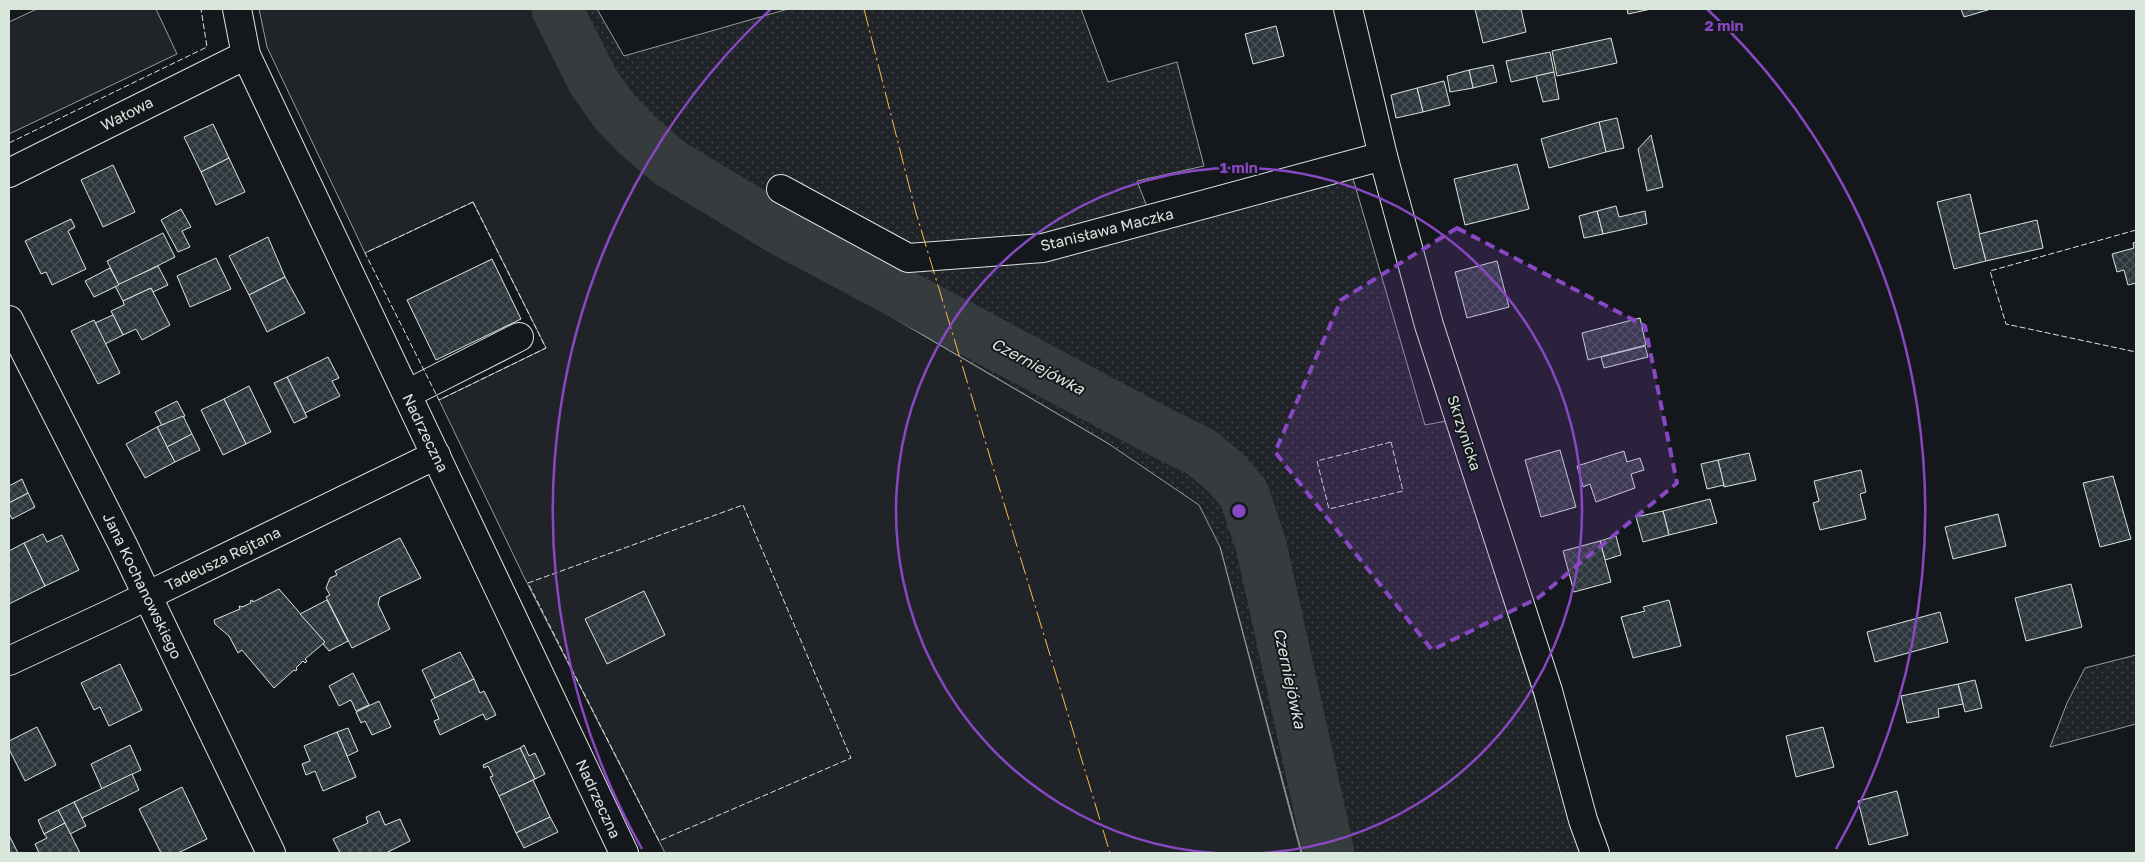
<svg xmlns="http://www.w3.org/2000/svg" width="2145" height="862" font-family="'Golos Text',sans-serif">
<defs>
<pattern id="grass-dots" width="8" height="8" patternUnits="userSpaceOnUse" patternTransform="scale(1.25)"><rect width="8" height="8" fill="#202428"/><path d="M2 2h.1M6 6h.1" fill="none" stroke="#404447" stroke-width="1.8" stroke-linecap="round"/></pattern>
<pattern id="building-cross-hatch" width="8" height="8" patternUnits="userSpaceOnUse" patternTransform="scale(1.25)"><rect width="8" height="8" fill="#2c363c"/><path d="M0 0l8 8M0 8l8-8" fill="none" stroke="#4a5358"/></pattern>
</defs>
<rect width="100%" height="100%" fill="#14181c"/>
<g fill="url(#grass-dots)" stroke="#939e99">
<polygon points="539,9 597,9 624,56 788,9 1081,9 1108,82 1177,62 1204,166 1137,181 1154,225 1352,175 1425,425 1446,421 1571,811 1587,853 1302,853 1220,547 1109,444 649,174 594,114"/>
<polygon points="2136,655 2136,724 2050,747 2067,703 2085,668"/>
</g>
<g fill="#202428" stroke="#939e99">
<polygon points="37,9 156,9 177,54 9,134 9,22"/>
<polygon points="259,9 539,9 594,114 649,175 1109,444 1199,505 1220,547 1301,853 665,853 524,577 439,400 546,348 473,202 365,253 267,47"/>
</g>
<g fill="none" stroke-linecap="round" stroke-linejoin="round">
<polyline stroke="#363b3e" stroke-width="51" points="557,9 593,81 615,112 637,135 670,163 781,230 1166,435 1201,452 1227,474 1244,494 1261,545 1329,853"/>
</g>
<g fill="url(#building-cross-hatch)" stroke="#d8e6dc">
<polygon points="1475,9 1521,9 1526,32 1483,43"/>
<polygon points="1627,9 1651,9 1628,14"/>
<polygon points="1961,9 1991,9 1964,17"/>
<polygon points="1276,26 1284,56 1253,64 1245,34"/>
<polygon points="1611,38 1617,63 1557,76 1552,51"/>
<polygon points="1550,52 1554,72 1511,82 1506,61"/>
<polygon points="1493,65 1497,82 1473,88 1469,70"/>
<polygon points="1469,70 1473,88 1450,92 1447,76"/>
<polygon points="1554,72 1559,99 1543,102 1536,76"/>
<polygon points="1444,81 1450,105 1423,112 1417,88"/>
<polygon points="1417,88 1423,112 1396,118 1391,95"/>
<polygon points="1617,118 1624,148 1606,152 1599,122"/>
<polygon points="1599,122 1606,152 1549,168 1541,139"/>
<polygon points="213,124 229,158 201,172 184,137"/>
<polygon points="1651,135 1663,187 1647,191 1638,149"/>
<polygon points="229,158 245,192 216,205 201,172"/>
<polygon points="1517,164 1529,209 1465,225 1454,179"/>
<polygon points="113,165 135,212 103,227 81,180"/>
<polygon points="1970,194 1986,261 1954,269 1937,202"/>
<polygon points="1616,206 1619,217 1645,211 1647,224 1603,234 1597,211"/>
<polygon points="181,209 191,227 182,231 190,247 178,252 161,220"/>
<polygon points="1597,211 1603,234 1584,238 1579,216"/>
<polygon points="71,219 75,227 68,231 86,269 52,285 46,272 41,274 25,241"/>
<polygon points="2037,220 2043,248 1986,261 1979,234"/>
<polygon points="163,233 175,257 119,285 107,261"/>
<polygon points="268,237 285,277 249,295 229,256"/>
<polygon points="2136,242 2136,283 2128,285 2124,270 2117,272 2112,254 2134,248 2133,243"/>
<polygon points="216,258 231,289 190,307 177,276"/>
<polygon points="492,259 521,319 436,360 407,300"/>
<polygon points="1497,261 1509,307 1467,318 1455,272"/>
<polygon points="158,266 168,285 153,292 151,288 123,301 115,286"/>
<polygon points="110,268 119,285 94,297 85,281"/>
<polygon points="285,277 305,313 267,332 249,295"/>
<polygon points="151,288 170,325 142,340 136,329 123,335 111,311 124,305 123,301"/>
<polygon points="113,315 123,335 105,344 95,323"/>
<polygon points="1640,318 1646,345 1588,360 1582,333"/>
<polygon points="94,320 120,373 98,384 71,331"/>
<polygon points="1645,346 1648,357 1604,368 1601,357"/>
<polygon points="328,357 339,378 332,381 340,396 305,413 287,377"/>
<polygon points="287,377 307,417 294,423 274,383"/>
<polygon points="249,386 271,432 246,444 224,399"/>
<polygon points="224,399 246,444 223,455 201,410"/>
<polygon points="177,401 185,416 162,426 155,412"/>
<polygon points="183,416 192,434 167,447 157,427"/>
<polygon points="157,427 175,462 145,478 126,444"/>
<polygon points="192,434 200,450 175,462 167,447"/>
<polygon points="1560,450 1576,507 1541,517 1525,460"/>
<polygon points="1624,451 1627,462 1640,458 1644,470 1631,474 1635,488 1596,502 1590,484 1583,487 1577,466"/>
<polygon points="1749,453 1756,480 1724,487 1718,460"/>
<polygon points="1718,460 1724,485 1707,489 1701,464"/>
<polygon points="1861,470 1866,492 1860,494 1866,519 1820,530 1813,503 1819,501 1814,481"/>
<polygon points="2113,476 2131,539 2100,547 2083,483"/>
<polygon points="22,479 28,493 9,503 9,486"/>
<polygon points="28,493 35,507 12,519 9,513 9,503"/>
<polygon points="1710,499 1717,523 1669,535 1663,511"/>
<polygon points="1663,511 1669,535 1643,542 1636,517"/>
<polygon points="1998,514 2006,546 1953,559 1945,527"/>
<polygon points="43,534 47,542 62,535 79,570 45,586 24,543"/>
<polygon points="1616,536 1621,555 1605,560 1600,541"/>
<polygon points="400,538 421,578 380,597 378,604 390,629 352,648 326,597 330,595 326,588 330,578 337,575 335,571"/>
<polygon points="1600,541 1611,582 1574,592 1563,551"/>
<polygon points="24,543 45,586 9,604 9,551"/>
<polygon points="2071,584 2082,627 2026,641 2015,598"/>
<polygon points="279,589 325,642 305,659 307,661 305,663 303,661 296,668 297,669 296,671 294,670 274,688 242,650 238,653 229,636 215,624 214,620 240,609 239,606 242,607 251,603 250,601 252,600 253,602"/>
<polygon points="644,591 665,635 607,664 585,619"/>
<polygon points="327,600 348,641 329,651 323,644 325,642 300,614"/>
<polygon points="1669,600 1681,646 1633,658 1621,617 1645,611 1643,607"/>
<polygon points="1940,612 1948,642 1875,662 1867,632"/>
<polygon points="460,652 474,679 435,698 422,670"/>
<polygon points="120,664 142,710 109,726 100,707 94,710 81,683"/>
<polygon points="353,673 369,705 356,711 351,700 339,706 329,686"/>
<polygon points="474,679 480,693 484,691 496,715 486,720 483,714 440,735 434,721 439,719 431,700"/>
<polygon points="1975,680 1982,708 1965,712 1958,684"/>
<polygon points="1958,684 1963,704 1938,709 1939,717 1907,723 1901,696"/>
<polygon points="379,701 391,727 372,735 365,721 361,723 356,712"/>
<polygon points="37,727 56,765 25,781 9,749 9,741"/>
<polygon points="1823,727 1834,767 1796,777 1786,736"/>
<polygon points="348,728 358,751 347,756 337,732"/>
<polygon points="337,732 356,777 323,791 315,771 306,775 302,764 310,761 304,746"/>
<polygon points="130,745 141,770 102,789 91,764"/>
<polygon points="524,745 529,756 535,753 545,774 535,779 520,748"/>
<polygon points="520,748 535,779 499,796 490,777 493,776 488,766 484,768 483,765"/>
<polygon points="132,774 139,790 82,818 74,802"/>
<polygon points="533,780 550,817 516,833 499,796"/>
<polygon points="182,787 207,839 178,853 161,853 139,809"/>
<polygon points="1897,791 1908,835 1869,845 1858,801"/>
<polygon points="74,802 86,826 70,834 58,810"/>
<polygon points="58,810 65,823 44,834 38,820"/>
<polygon points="379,811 385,825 400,819 410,841 386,853 340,853 333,839 368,823 366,817"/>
<polygon points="550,817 558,832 524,848 516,833"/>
<polygon points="65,823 80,853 39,853 35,844 47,838 44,834"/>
<polygon points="9,835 18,853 9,853"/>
</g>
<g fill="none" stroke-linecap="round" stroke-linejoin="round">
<defs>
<g id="minor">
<polyline points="237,9 246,55 624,853"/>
<polyline points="1348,9 1383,156 1429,325 1548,691 1583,820 1595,853"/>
<polyline points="9,173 246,55"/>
<polyline points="781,189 908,258 1043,248 1383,156"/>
<polyline points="9,320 123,545 271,853"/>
<polyline points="407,394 519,337"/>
<polyline points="9,661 110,614 436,455"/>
</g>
</defs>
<use href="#minor" stroke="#d8e6dc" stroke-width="30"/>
<use href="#minor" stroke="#14181c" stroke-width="28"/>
<g stroke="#d8e6dc" stroke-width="1" stroke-dasharray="6 2.5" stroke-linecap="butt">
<polyline points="9,143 207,47 201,9"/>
<polygon points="473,202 546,348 439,400 365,253"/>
<polyline points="2136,230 1990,271 2006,324 2136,352"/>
<polygon points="1391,442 1403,491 1329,509 1317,461"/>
<polygon points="743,505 851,758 659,841 528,583"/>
</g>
<polyline stroke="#ffb74d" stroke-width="1" stroke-dasharray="18 4 2.5 4" stroke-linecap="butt" points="864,9 916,213 1110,853"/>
</g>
<path fill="#8948c3" fill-opacity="0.2" stroke="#8948c3" stroke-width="4" stroke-dasharray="10 6" stroke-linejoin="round" d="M1457 228 1645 326 1677 483 1538 598 1432 650 1275 452 1341 300Z"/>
<g fill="none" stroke="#8948c3" stroke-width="2.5">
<path d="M1215 853A343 343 0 1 1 1263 853"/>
<path d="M642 849A686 686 0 0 1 771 9M1707 9A686 686 0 0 1 1836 849"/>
</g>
<g text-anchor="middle" stroke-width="4" stroke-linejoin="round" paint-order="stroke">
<g font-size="15" fill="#d8e6dc" stroke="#14181c">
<text transform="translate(127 114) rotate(-27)" y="5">Wałowa</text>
<text transform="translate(1107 230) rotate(-14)" y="5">Stanisława Maczka</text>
<text transform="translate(425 433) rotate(64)" y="5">Nadrzeczna</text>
<text transform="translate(1464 433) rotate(72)" y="5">Skrzynicka</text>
<text transform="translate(223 559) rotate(-26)" y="5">Tadeusza Rejtana</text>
<text transform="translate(142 586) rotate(64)" y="5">Jana Kochanowskiego</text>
<text transform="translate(598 799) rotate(65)" y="5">Nadrzeczna</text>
</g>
<g font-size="16" font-style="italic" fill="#d8e6dc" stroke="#14181c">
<text transform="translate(1038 366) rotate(28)" y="6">Czerniejówka</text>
<text transform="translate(1290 678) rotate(78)" y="6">Czerniejówka</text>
</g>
</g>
<circle cx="1239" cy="511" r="8" fill="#8948c3" stroke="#14181c" stroke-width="2.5"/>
<g font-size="15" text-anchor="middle" font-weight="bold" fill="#8948c3" stroke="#14181c" stroke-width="4" stroke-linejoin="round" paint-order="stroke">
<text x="1724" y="31">2 min</text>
<text x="1239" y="173">1 min</text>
</g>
<rect width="2145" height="862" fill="none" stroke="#d8e6dc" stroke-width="20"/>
</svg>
